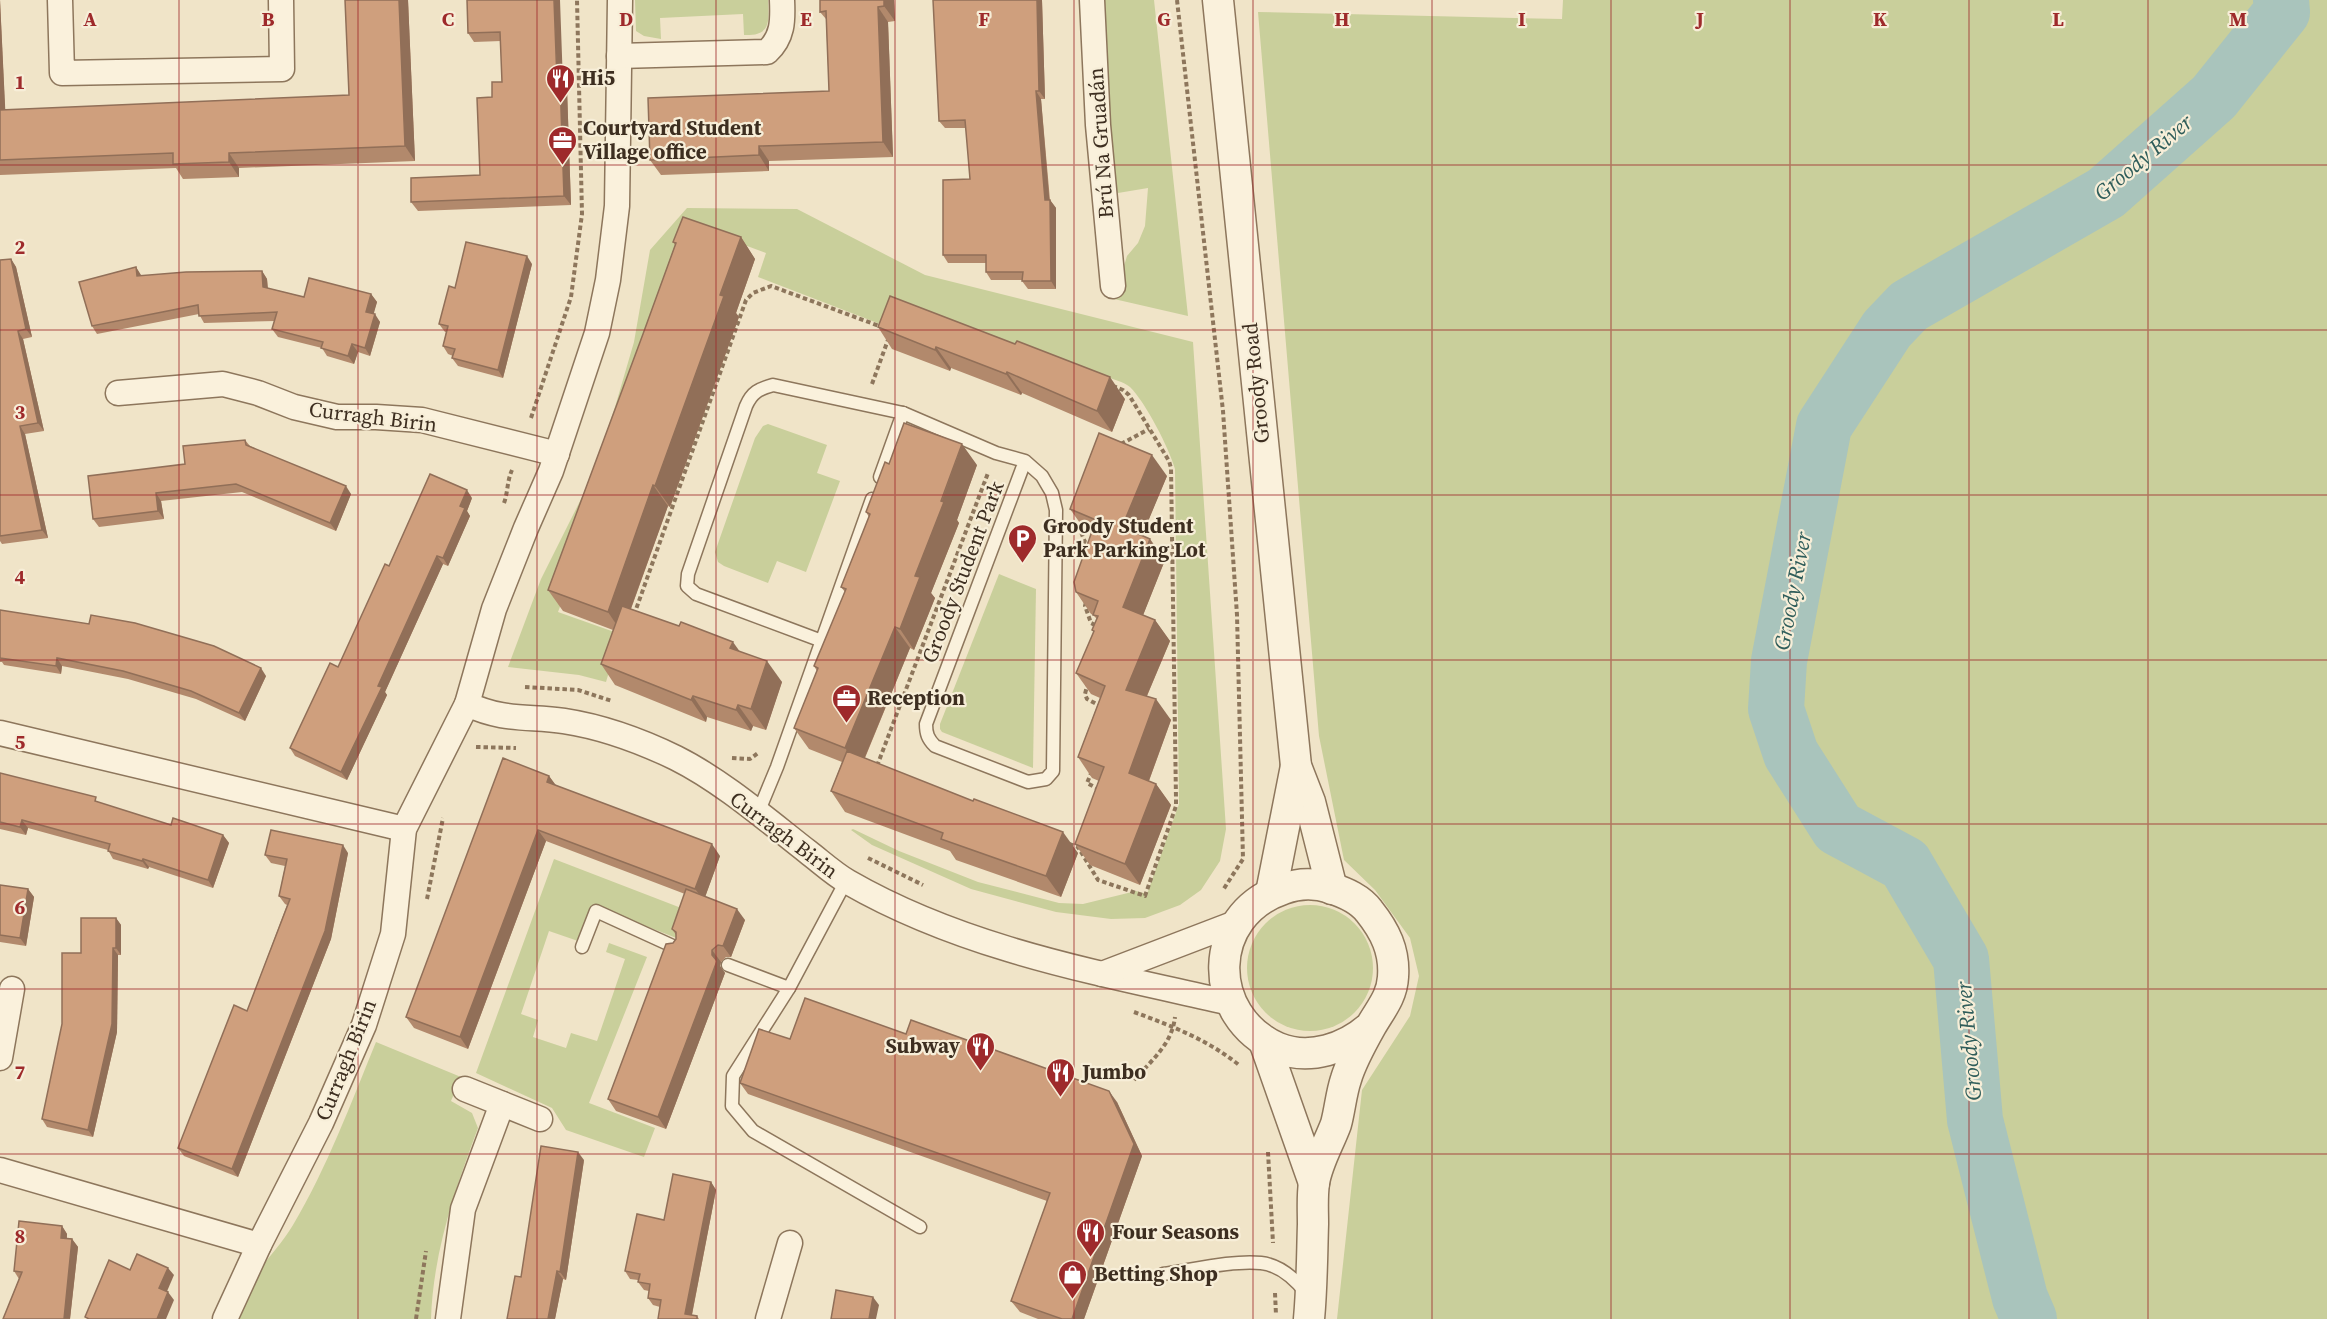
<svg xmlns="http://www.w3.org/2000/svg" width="2327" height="1319" font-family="'Source Serif 4',serif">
<rect width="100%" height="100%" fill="#f0e4c8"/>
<g fill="#c9cf9b">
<path d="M635 0H768C769 22 771 36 744 35L743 14 660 18 661 39 644 36 636 31Z"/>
<polygon points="1101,0 1154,0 1188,316 1114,299 1127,256 1138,243 1145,226 1148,188 1118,193 1113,188"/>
<polygon points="1563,0 2327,0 2327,1319 1337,1319 1362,1090 1410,1016 1419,976 1410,938 1375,890 1344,860 1319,736 1258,12 1562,19"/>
<path d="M687 208 797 209 925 275 1193 342 1226 829 1220 861 1201 890 1180 905 1145 918 1111 919 1056 912 971 889 872 845 851 830 853 829 899 851 978 882 1059 903 1083 904 1136 891 1147 894 1179 804 1175 469C1169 448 1146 403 1130 387 1124 382 1112 379 1104 376L893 329 758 277 766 253 693 226 590 527 558 612 620 634 606 682 579 675 508 667 541 579 589 483 615 407 634 342 650 250Z"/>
<polygon points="768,424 827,445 817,473 840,481 806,572 777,561 768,583 724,566 718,562 715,552 755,438 763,426"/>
<polygon points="999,574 1036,589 1033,768 942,732 940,729 940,724"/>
<polygon points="554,859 689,911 679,939 592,905 578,941 549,931 521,1014 538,1020 533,1037 566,1048 571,1033 597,1041 625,959 606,952 609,943 647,957 589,1103 655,1128 644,1157 566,1130 552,1108 476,1073"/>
<circle cx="1310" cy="968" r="63"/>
<path d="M376 1042 461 1077 451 1101 472 1113 478 1128C455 1189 433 1253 431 1319H240C241 1280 275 1256 293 1225 327 1168 351 1103 376 1042Z"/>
</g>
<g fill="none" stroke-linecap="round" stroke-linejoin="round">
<polyline stroke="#a9c4bc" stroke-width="56" points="2029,1319 2020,1298 1975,1120 1961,959 1905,864 1838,828 1791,754 1776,709 1779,661 1824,426 1887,329 1909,306 2106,193 2214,97 2282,12 2281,0"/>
<defs>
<g id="service">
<polyline points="880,477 903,413"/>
<path d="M822 641 696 594 687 586 688 574 746 406C752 392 759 389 773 385L903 413 996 453 1025 461 1042 476 1052 493 1056 510 1053 771 1046 779 1028 782 935 746C928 739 926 734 926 724L1025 461"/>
<polyline points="758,813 777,767 872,499"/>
<polyline points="846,881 789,988 733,1076 732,1106 753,1131 920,1227"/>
<polyline points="582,947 596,911 677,948"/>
<polyline points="728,965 789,988"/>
<path d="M1163 1274C1192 1270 1233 1260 1261 1263 1280 1265 1296 1280 1307 1294"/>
</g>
<g id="minor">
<polyline points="60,0 62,73 282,69 281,0"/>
<path d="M620 0 617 206 608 280 597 333 551 471 526 528 494 609 467 704C503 721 527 716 564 721 603 727 641 741 676 758 722 781 767 820 808 852 821 862 834 874 848 882 966 950 1100 973 1231 1003"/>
<polyline points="1092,0 1098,125 1113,286"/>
<path d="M619 56 767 52C783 37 783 21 782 0"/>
<polyline points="118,393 223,384 258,393 294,407 337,417 376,417 422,420 557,454"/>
<polyline points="0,733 404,829"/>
<polyline points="1102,974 1238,922"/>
<polyline points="0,1058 12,989"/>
<polyline points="465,1089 540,1119"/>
<polyline points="0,1170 259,1245"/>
<polyline points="225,1319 259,1245 321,1123 364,1025 393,934 404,829 467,704"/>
<polyline points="448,1319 463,1209 502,1104"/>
<polyline points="768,1319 790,1243"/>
</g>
<g id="tertiary">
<polyline points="1218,0 1296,766 1310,802 1332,889"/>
<polyline points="1271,893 1296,766"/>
<polyline points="1264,1041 1314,1183"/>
<path d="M1309 1319C1312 1287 1312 1256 1313 1224 1313 1211 1312 1196 1314 1183 1317 1163 1329 1143 1336 1124 1340 1109 1341 1094 1346 1079 1351 1062 1362 1042 1371 1026 1380 1010 1392 997 1393 977 1395 951 1385 931 1369 911 1360 899 1346 893 1331 888 1315 883 1299 883 1283 889 1206 915 1205 1016 1278 1048 1310 1061 1346 1048 1370 1027"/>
</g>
</defs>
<use href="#service" stroke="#8d765c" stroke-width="15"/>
<use href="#minor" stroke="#8d765c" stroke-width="27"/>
<use href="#tertiary" stroke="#8d765c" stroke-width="33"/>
<g stroke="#8d765c" stroke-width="4" stroke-dasharray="4.5 3" stroke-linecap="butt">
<polyline points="1177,0 1223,411 1237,615 1243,859 1223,890"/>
<polyline points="872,384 889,337"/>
<polyline points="531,418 571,297 582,214 577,0"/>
<polyline points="1121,444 1149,429"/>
<path d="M504 503C508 492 507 481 512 470"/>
<polyline points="1083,525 1081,532 1085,542 1092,544"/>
<polyline points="1086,602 1085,606 1091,623 1097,626"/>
<polyline points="634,615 746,300 753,293 771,286 882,327"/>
<polyline points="1088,682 1085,694 1087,699 1102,707"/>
<polyline points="525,687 578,690 612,701"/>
<polyline points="476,747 516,748"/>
<polyline points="732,758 750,759 758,753"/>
<polyline points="877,766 988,473"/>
<polyline points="1092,771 1087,783 1100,790"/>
<polyline points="1069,844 1078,847 1098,880 1145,896 1176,806 1176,799 1171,468 1169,461 1129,395 1123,390 1113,386"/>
<polyline points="868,858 923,885"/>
<polyline points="427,899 443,818"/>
<path d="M1134 1012C1172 1026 1208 1040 1239 1065"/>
<path d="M1134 1080C1152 1060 1172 1044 1175 1017"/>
<polyline points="1268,1152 1273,1243"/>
<polyline points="1275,1293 1276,1315"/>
<polyline points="416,1319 426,1251"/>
</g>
<use href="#service" stroke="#faf1dc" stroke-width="12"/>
<use href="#minor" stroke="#faf1dc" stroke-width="24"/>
<use href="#tertiary" stroke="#faf1dc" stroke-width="30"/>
</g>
<g fill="#b2896c">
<polygon points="0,0 5,110 349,95 345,0 408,0 415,161 239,168 239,177 183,179 176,168 0,175"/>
<polygon points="467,0 563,84 567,89 571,205 418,211 411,202 480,175 492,97 502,82 501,41 474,42 468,33"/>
<polygon points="820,0 894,0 895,21 888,22 893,157 769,161 769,171 661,175 650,160 829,91 826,19 820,12"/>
<polygon points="1042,0 1045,99 1041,99 1050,200 1056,208 1056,289 1028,289 1022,281 1022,280 991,280 986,272 986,263 948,263 943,255 970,179 966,128 945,128 939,121"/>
<polygon points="741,237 755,259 736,313 739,317 670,507 668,506 631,609 739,651 782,682 766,730 753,726 751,731 707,717 706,722 615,685 601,664 613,630 563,611 548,590 643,334 675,245 673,242"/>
<polygon points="11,259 16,267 32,337 23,339 44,431 25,434 48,538 2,544 0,541 0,260"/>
<polygon points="532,264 503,378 458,366 452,358 453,356 448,354 443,346 446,332 445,332 439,324 455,288"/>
<polygon points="136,267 141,276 262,271 267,279 268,288 304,297 371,294 377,302 373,314 380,322 370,356 358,352 354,364 327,356 322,348 278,337 272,329 275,321 204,323 199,314 97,334 92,326"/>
<polygon points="878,327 1125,399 1112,432 1022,393 1021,395 951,368 950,371 892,349"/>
<polygon points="245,440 250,446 351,494 336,531 242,492 161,501 164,519 99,527 93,519 185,464"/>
<polygon points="889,464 977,465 957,520 959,523 931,593 935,598 914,650 910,648 865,758 1078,853 1061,897 956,860 950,851 845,812 831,791 842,762 809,749 794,728 817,671 814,666 845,592 841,587 869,517 866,512"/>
<polygon points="1167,476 1142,535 1165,560 1143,615 1155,620 1170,641 1147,696 1171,720 1149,781 1156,784 1171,805 1140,885 1090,865 1075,844 1099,781 1092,778 1078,757 1100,698 1091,694 1076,673 1094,632 1092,630 1097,619 1093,615 1091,614 1076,592 1091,533 1085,530 1070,509"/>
<polygon points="472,498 467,511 470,516 448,566 443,564 385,692 387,695 347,780 295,756 290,748 338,667 389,566"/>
<polygon points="0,610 266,676 245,721 196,699 128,679 62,666 61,674 4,665 2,662 0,662"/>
<polygon points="0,773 171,825 223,835 229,843 213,888 149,867 148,869 113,859 108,850 28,828 26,835 0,829"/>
<polygon points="549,776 556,786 720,856 705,897 745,920 731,957 726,957 721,962 720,966 725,973 666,1129 616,1111 608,1099 673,943 676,939 676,935 672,929 685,894 546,841 468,1049 414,1028 406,1017"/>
<polygon points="348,853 331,939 238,1177 184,1156 178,1148 247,1011 287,905 285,904 279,896 285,866 271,863 265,855"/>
<polygon points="0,885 28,889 34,897 26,946 0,942"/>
<polygon points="116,918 121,925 121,955 118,955 117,1032 93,1137 47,1127 42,1119 81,953"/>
<polygon points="906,1034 1117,1102 1142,1156 1084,1319 1038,1319 1020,1312 1011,1301 1047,1201 748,1094 740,1083 790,1039"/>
<polygon points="584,1160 566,1280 563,1279 555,1319 507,1319 521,1277"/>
<polygon points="711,1182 716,1190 692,1315 697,1316 699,1319 658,1319 660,1307 653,1305 648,1298 649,1291 644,1290 638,1282 638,1280 630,1279 625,1271 664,1220"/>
<polygon points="62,1226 67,1234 67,1238 72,1239 78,1247 70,1319 3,1319 19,1279 14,1271"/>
</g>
<g fill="#916f58">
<polygon points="0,0 6,125 0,117"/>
<polygon points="399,0 408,0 415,161 405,146"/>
<polygon points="554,0 560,0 563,84 567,89 571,205 564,196 557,80"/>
<polygon points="884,0 894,0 895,21 884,6"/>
<polygon points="1037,0 1042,0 1045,99 1039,91"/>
<polygon points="878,7 888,22 893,157 883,142"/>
<polygon points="1036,91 1041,99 1050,208 1045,200"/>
<polygon points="759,146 769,161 769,171 759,155"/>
<polygon points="229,153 239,168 239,177 229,162"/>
<polygon points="1050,200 1056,208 1056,289 1051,281"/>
<polygon points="741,237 755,259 736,313 739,317 670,507 655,486 720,295"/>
<polygon points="527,256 532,264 503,378 498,370"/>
<polygon points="11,259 16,267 32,337 26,329"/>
<polygon points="136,267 141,275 143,284 137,276"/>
<polygon points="262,271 267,279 268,294 263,287"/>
<polygon points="371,294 377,302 372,320 366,312"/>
<polygon points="375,314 380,322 370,356 365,348"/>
<polygon points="18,331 23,339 44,431 38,423"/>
<polygon points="352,344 358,352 354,364 348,356"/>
<polygon points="936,347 951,368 950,371 935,350"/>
<polygon points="1007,372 1022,393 1021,395 1006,374"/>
<polygon points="1110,377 1125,399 1112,432 1097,411"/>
<polygon points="20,426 25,434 48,538 42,530"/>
<polygon points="962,444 977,465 957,520 959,523 931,593 935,598 914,650 900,629 915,576"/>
<polygon points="1152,455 1167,476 1137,548 1122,527"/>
<polygon points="653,485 668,506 622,633 608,612"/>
<polygon points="346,486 351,494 336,531 330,523"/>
<polygon points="467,490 472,498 467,511 470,516 448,566 443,558 460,506"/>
<polygon points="156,493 161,501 164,519 158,511"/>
<polygon points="1150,539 1165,560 1138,628 1123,607"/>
<polygon points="437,556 443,564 385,692 387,695 347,780 341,772 378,686"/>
<polygon points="1155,620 1170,641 1140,712 1126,690"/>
<polygon points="895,627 910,648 860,769 845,748"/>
<polygon points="733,642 748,663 730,648"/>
<polygon points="57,658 62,666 61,674 56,666"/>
<polygon points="767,661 782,682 766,730 751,709"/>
<polygon points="261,668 266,676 245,721 239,713"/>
<polygon points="693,696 707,717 706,722 691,700"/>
<polygon points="1156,699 1171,720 1144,794 1129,773"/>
<polygon points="738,705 753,726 751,731 736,710"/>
<polygon points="549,776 558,788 547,782"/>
<polygon points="1156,784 1171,805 1140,885 1125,864"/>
<polygon points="22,820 28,828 26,835 20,827"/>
<polygon points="538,830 546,841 468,1049 460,1037"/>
<polygon points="1063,832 1078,853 1061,897 1046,876"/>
<polygon points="223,835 229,843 213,888 208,880"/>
<polygon points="712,844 720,856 704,900 695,889"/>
<polygon points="343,845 348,853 331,939 238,1177 232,1169"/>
<polygon points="143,859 149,867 148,869 142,861"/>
<polygon points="28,889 34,897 26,946 20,938"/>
<polygon points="737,909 745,920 731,957 723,946"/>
<polygon points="116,918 121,925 121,955 116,948"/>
<polygon points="113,948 118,955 117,1032 93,1137 88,1130"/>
<polygon points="712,950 721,962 720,966 725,973 666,1129 658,1117 712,955"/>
<polygon points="1109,1091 1117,1102 1142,1156 1084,1319 1072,1319"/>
<polygon points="578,1152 584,1160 566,1280 560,1272"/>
<polygon points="711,1182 716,1190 691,1319 685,1314"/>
<polygon points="62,1226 67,1234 66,1245 61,1238"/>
<polygon points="72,1239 78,1247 70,1319 64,1319"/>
<polygon points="168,1268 174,1275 165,1296 159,1288"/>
<polygon points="557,1271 563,1279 555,1319 548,1319"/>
<polygon points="168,1292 174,1300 166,1319 157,1319"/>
<polygon points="873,1297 879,1305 876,1319 869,1319"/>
</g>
<g fill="#cf9f7d" stroke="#916f58" stroke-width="1.5">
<polygon points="345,0 399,0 405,146 229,153 229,162 173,164 173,153 0,160 0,110 349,95"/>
<polygon points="467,0 554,0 557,80 560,80 564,196 411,202 411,178 480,175 477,98 492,97 492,82 502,82 500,32 468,33"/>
<polygon points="820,0 884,0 884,6 878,7 883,142 759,146 759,155 650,160 648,98 829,91 826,11 820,12"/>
<polygon points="933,0 1037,0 1039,91 1036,91 1045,200 1050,200 1051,281 1022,281 1023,272 986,272 986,255 943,255 943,180 970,179 965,120 939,121"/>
<polygon points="683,217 741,237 720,295 724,296 655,486 653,485 608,612 548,590 643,334 676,243 673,242"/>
<polygon points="466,242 527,256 498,370 452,358 455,349 443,346 448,326 439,324 449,286 455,288"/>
<polygon points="11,259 26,329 18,331 38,423 20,426 42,530 0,536 0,260"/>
<polygon points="136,267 137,276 186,272 262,271 263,287 304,297 309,278 371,294 366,312 375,314 365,348 352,344 348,356 321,348 323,342 272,329 277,312 199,316 198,305 92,326 79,282"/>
<polygon points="890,296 1015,344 1017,341 1110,377 1097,411 1007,372 1006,374 936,347 935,350 878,327"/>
<polygon points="904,423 962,444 941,501 944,502 915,576 920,577 900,629 895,627 845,748 794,728 818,668 814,666 846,589 841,587 870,514 866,512 885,462 889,464"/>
<polygon points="1099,433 1152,455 1122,527 1150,539 1123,607 1155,620 1126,690 1156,699 1129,773 1156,784 1125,864 1075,844 1104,767 1078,757 1105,686 1076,673 1094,631 1092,630 1098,616 1093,615 1098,601 1076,592 1074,582 1096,520 1070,509"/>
<polygon points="245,440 246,445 346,486 330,523 236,484 156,493 158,511 93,519 88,476 185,464 183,446"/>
<polygon points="430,474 467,490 460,506 465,508 443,558 437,556 378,686 382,687 341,772 290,748 330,663 338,667 385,564 389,566"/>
<polygon points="622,606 679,626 681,622 733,642 730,648 767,661 751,709 738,705 736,710 693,696 691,700 601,664"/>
<polygon points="0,610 89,624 91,615 135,623 214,646 261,668 239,713 191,691 123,671 57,658 56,666 0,658"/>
<polygon points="847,751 973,801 974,799 1063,832 1046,876 941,839 943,833 831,791"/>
<polygon points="503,758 549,776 547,782 712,844 695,889 538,830 460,1037 406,1017"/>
<polygon points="0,773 96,797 95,801 171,825 173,818 223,835 208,880 143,859 142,861 108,851 110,844 22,820 20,827 0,822"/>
<polygon points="271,830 343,845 325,931 232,1169 178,1148 234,1005 247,1011 290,899 279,896 287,859 265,855"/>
<polygon points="0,885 28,889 20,938 0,935"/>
<polygon points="686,889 737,909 723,946 718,945 712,950 712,955 717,961 658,1117 608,1099 666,944 673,943 676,939 676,932 672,929"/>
<polygon points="81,918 116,918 116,948 113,948 112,1024 88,1130 42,1119 62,1024 62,953 81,953"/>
<polygon points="805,998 906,1034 911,1020 1109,1091 1134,1144 1072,1319 1062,1319 1011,1301 1050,1193 740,1083 759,1029 790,1039"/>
<polygon points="541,1146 578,1152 560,1272 557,1271 548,1319 507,1319 515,1276 521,1277"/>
<polygon points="673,1174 711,1182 685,1314 697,1316 697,1319 658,1319 661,1300 648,1298 650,1284 638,1282 640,1274 625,1271 637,1214 664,1220"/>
<polygon points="19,1221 62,1226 61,1238 72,1239 64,1319 3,1319 22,1272 14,1271"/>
<polygon points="137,1254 168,1268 159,1288 168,1292 157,1319 89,1319 85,1317 109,1260 130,1270"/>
<polygon points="836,1290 873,1297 869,1319 831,1319"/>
</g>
<path fill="none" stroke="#9e2a2b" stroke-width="1.5" stroke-opacity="0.55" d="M179 0V1319M358 0V1319M537 0V1319M716 0V1319M895 0V1319M1074 0V1319M1253 0V1319M1432 0V1319M1611 0V1319M1790 0V1319M1969 0V1319M2148 0V1319M0 165H2327M0 330H2327M0 495H2327M0 660H2327M0 824H2327M0 989H2327M0 1154H2327"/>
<defs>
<symbol id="restaurant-pin" viewBox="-11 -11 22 30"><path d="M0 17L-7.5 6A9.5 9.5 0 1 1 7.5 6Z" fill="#9e2a2b" stroke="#f7eed8"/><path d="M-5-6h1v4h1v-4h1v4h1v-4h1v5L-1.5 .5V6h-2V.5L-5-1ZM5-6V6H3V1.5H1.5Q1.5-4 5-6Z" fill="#fff"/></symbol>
<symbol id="office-pin" viewBox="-11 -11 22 30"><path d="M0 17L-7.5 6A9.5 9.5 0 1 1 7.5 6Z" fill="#9e2a2b" stroke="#f7eed8"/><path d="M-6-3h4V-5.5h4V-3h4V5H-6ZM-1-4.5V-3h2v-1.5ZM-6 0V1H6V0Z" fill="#fff"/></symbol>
<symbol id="parking-pin" viewBox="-11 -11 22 30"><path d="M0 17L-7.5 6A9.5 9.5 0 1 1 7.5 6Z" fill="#9e2a2b" stroke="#f7eed8"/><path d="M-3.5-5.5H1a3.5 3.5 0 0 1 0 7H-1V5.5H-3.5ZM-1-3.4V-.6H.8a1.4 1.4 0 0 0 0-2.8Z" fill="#fff"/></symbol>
<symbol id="shop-pin" viewBox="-11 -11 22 30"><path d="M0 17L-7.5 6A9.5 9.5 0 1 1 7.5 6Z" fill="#9e2a2b" stroke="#f7eed8"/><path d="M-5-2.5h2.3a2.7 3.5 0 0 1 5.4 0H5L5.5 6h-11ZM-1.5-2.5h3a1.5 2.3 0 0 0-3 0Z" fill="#fff"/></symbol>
</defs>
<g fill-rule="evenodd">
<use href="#restaurant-pin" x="544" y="62" width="33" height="45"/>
<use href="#office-pin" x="546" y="124" width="33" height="45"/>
<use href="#parking-pin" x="1006" y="522" width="33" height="45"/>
<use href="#office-pin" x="830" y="682" width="33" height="45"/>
<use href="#restaurant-pin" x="964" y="1030" width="33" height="45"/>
<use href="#restaurant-pin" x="1044" y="1056" width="33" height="45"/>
<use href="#restaurant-pin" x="1074" y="1216" width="33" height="45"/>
<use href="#shop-pin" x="1056" y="1258" width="33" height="45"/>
</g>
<g text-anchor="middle" stroke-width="4.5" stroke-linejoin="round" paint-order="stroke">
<g font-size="21" font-weight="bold" fill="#3d2e20" stroke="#f7eed8" text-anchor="start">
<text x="581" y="85">Hi5</text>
<text x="583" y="135">Courtyard Student<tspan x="583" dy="24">Village office</tspan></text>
<text x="1043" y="533">Groody Student<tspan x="1043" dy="24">Park Parking Lot</tspan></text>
<text x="867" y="705">Reception</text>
<text x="960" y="1053" text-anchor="end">Subway</text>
<text x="1082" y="1079">Jumbo</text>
<text x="1112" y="1239">Four Seasons</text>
<text x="1094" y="1281">Betting Shop</text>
</g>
<g font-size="21" fill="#3d2e20" stroke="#f7eed8">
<text transform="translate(1101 143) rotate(-94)" y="7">Brú Na Gruadán</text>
<text transform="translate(1256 383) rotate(-96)" y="7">Groody Road</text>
<text transform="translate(373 417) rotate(7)" y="7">Curragh Birin</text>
<text transform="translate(963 572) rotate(-69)" y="7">Groody Student Park</text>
<text transform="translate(784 835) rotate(37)" y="7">Curragh Birin</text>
<text transform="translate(346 1060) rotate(-68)" y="7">Curragh Birin</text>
</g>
<g font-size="22" font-style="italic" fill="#2f5d5a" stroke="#f7eed8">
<text transform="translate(2143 157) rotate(-40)" y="8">Groody River</text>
<text transform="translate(1792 591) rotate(-79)" y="8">Groody River</text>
<text transform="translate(1968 1041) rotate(-95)" y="8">Groody River</text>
</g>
</g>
<g font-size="20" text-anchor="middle" font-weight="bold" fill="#9e2a2b" stroke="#f7eed8" stroke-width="4.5" stroke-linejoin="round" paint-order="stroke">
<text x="90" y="26">A</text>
<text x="268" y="26">B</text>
<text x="448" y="26">C</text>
<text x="626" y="26">D</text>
<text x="806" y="26">E</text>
<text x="984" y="26">F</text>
<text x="1164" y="26">G</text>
<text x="1342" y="26">H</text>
<text x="1522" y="26">I</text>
<text x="1700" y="26">J</text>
<text x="1880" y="26">K</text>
<text x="2058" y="26">L</text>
<text x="2238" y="26">M</text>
<text x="20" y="89">1</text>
<text x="20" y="254">2</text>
<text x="20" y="419">3</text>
<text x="20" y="584">4</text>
<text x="20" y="749">5</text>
<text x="20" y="914">6</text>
<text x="20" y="1079">7</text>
<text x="20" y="1243">8</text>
</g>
</svg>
